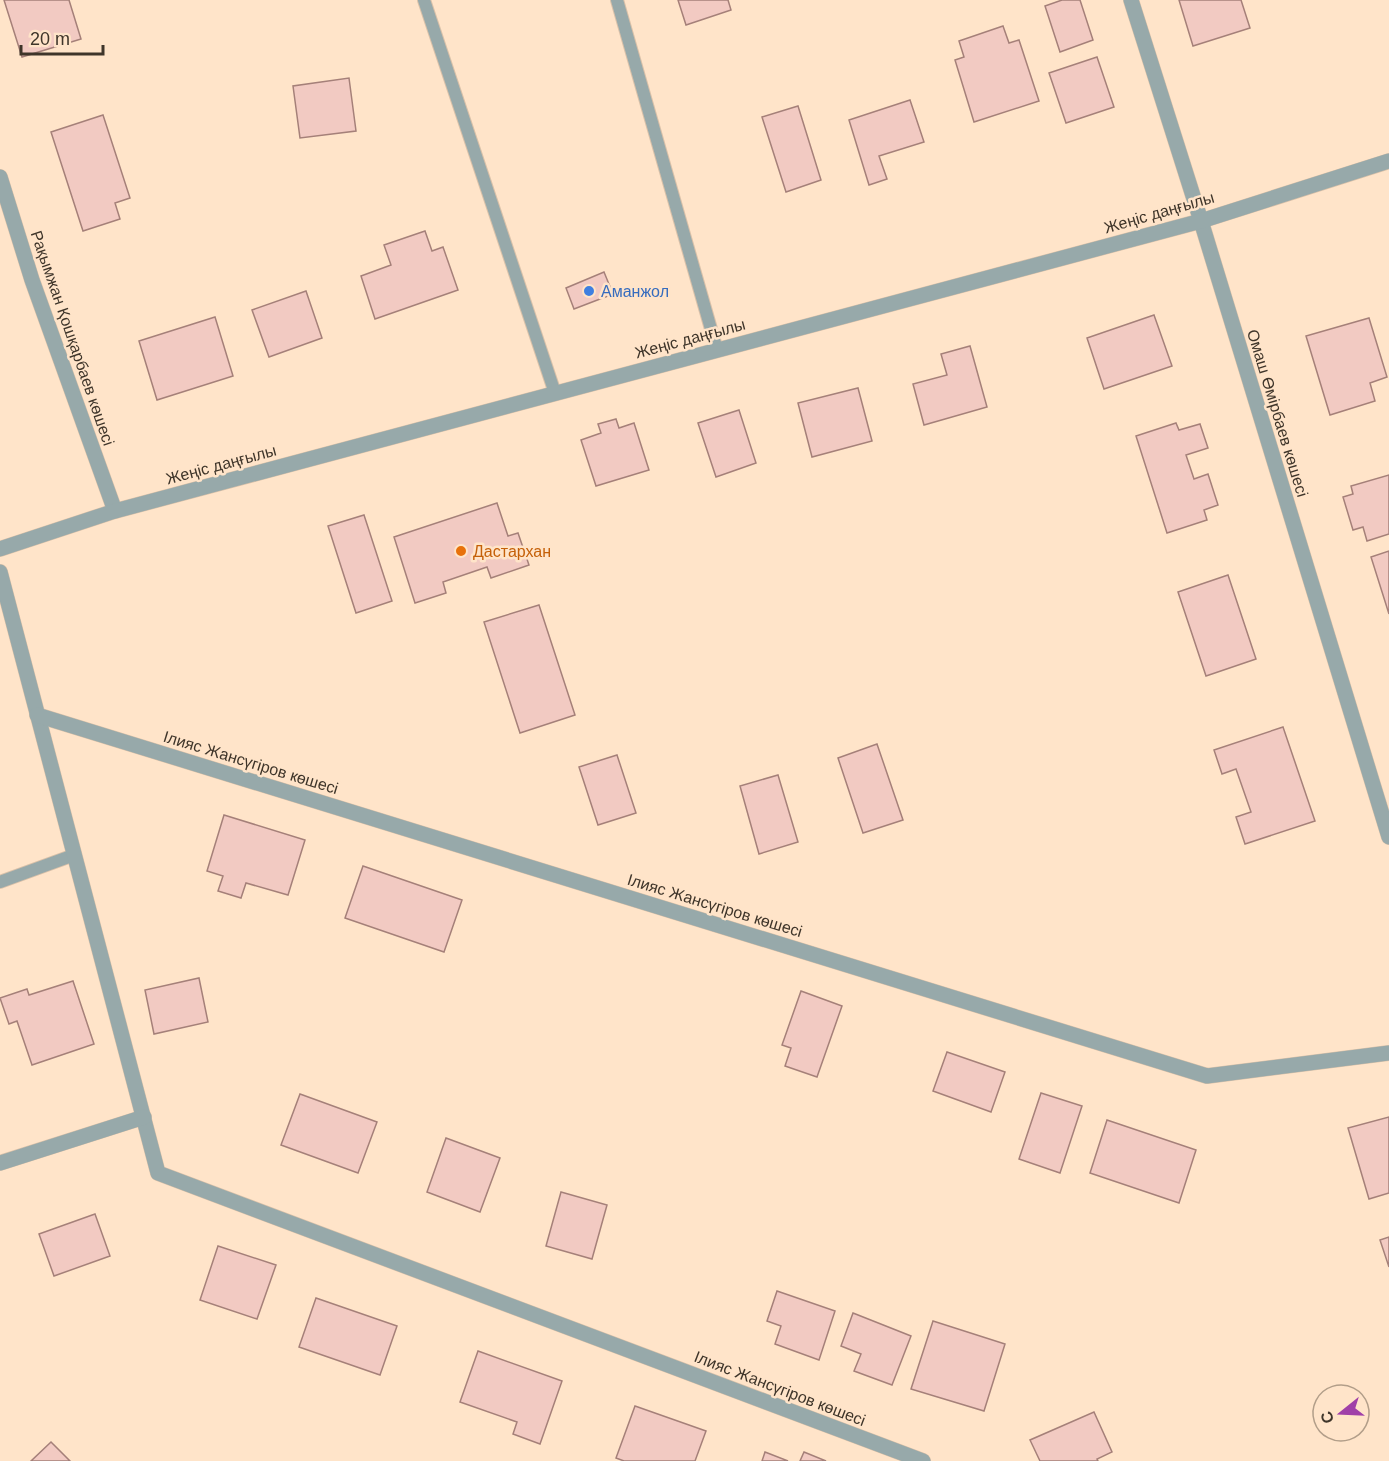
<svg xmlns="http://www.w3.org/2000/svg" width="1389" height="1461" font-family="Helvetica,sans-serif">
<rect width="100%" height="100%" fill="#ffe4c9"/>
<g fill="#f2cac2" stroke="#a58079" stroke-width="1.5">
<polygon points="4,0 69,0 81,39 22,57"/>
<polygon points="678,0 728,0 731,10 686,25"/>
<polygon points="1062,0 1080,0 1093,40 1060,52 1045,6"/>
<polygon points="1179,0 1241,0 1250,28 1193,46"/>
<polygon points="1003,26 1009,43 1019,40 1039,101 974,122 955,60 964,57 959,41"/>
<polygon points="1097,57 1114,107 1066,123 1049,73"/>
<polygon points="349,78 356,131 300,138 293,86"/>
<polygon points="910,100 924,142 879,156 887,179 869,185 849,120"/>
<polygon points="798,106 821,180 786,192 762,117"/>
<polygon points="103,115 130,198 115,203 120,219 83,231 51,132"/>
<polygon points="425,231 432,251 443,247 458,290 375,319 361,276 391,265 384,245"/>
<polygon points="604,272 613,294 574,309 566,288"/>
<polygon points="306,291 322,338 269,357 252,310"/>
<polygon points="1154,315 1172,366 1104,389 1087,338"/>
<polygon points="215,317 233,376 157,400 139,341"/>
<polygon points="1369,318 1387,377 1370,383 1375,401 1330,415 1306,336"/>
<polygon points="970,346 987,407 924,425 913,384 947,375 941,354"/>
<polygon points="858,388 872,441 812,457 798,403"/>
<polygon points="739,410 756,463 716,477 698,423"/>
<polygon points="616,419 619,428 634,423 649,470 596,486 581,440 601,433 598,424"/>
<polygon points="1176,423 1179,430 1200,424 1208,448 1186,455 1194,479 1208,474 1218,505 1204,510 1207,520 1167,533 1136,436"/>
<polygon points="1389,475 1389,534 1367,541 1363,527 1353,530 1343,497 1353,494 1351,486"/>
<polygon points="497,503 508,536 518,533 529,565 491,578 487,567 443,582 446,593 415,603 394,537"/>
<polygon points="364,515 392,601 356,613 328,526"/>
<polygon points="1389,551 1389,614 1371,557"/>
<polygon points="1228,575 1256,659 1206,676 1178,592"/>
<polygon points="539,605 575,715 520,733 484,622"/>
<polygon points="1283,727 1315,821 1245,844 1236,817 1251,812 1236,769 1222,774 1214,750"/>
<polygon points="877,744 903,820 863,833 838,758"/>
<polygon points="617,755 636,813 598,825 579,767"/>
<polygon points="778,775 798,842 759,854 740,786"/>
<polygon points="224,815 305,840 288,895 246,883 241,898 218,891 223,876 207,871"/>
<polygon points="363,866 462,900 444,952 345,918"/>
<polygon points="199,978 208,1022 154,1034 145,990"/>
<polygon points="73,981 94,1044 32,1065 17,1021 9,1024 0,998 27,989 29,995"/>
<polygon points="801,991 842,1006 817,1077 785,1066 791,1048 782,1045"/>
<polygon points="947,1052 1005,1072 991,1112 933,1091"/>
<polygon points="1041,1093 1082,1106 1060,1173 1019,1159"/>
<polygon points="300,1094 377,1122 358,1173 281,1145"/>
<polygon points="1389,1117 1389,1193 1369,1199 1348,1128"/>
<polygon points="1107,1120 1196,1150 1179,1203 1090,1173"/>
<polygon points="446,1138 500,1158 480,1212 427,1192"/>
<polygon points="561,1192 607,1205 592,1259 546,1246"/>
<polygon points="95,1214 110,1256 54,1276 39,1234"/>
<polygon points="1389,1237 1389,1267 1380,1240"/>
<polygon points="218,1246 276,1265 257,1319 200,1300"/>
<polygon points="777,1291 835,1311 819,1360 775,1344 781,1326 767,1321"/>
<polygon points="316,1298 397,1326 380,1375 299,1347"/>
<polygon points="853,1313 911,1336 892,1385 854,1371 861,1354 841,1346"/>
<polygon points="933,1321 1005,1344 984,1411 911,1389"/>
<polygon points="478,1351 562,1381 540,1444 513,1434 517,1422 460,1402"/>
<polygon points="635,1406 706,1431 695,1461 624,1461 616,1458"/>
<polygon points="1094,1412 1112,1452 1097,1459 1098,1461 1040,1461 1030,1440"/>
<polygon points="51,1442 70,1461 31,1461"/>
<polygon points="765,1452 788,1461 762,1461"/>
<polygon points="804,1452 826,1461 800,1461"/>
</g>
<g fill="none" stroke-linecap="round" stroke-linejoin="round">
<defs>
<g id="service">
<polyline points="424,0 555,393"/>
<polyline points="617,0 717,350"/>
<polyline points="0,882 74,855"/>
</g>
<g id="minor">
<polyline points="1131,0 1201,221 1389,837"/>
<polyline points="0,177 32,280 115,511"/>
<polyline points="0,549 115,511 1201,221 1389,161"/>
<polyline points="0,572 158,1173 923,1461"/>
<polyline points="37,715 1207,1076 1389,1053"/>
<polyline points="0,1163 144,1117"/>
</g>
</defs>
<use href="#service" stroke="#d9c1a9" stroke-width="14"/>
<use href="#minor" stroke="#d9c1a9" stroke-width="16"/>
<use href="#service" stroke="#97a9aa" stroke-width="12"/>
<use href="#minor" stroke="#97a9aa" stroke-width="15"/>
</g>
<circle fill="#3f7fe0" stroke="#ffe4c9" stroke-width="2" cx="589" cy="291" r="6"/>
<circle fill="#e8710a" stroke="#ffe4c9" stroke-width="2" cx="461" cy="551" r="6"/>
<g text-anchor="middle" stroke-width="5" stroke-linejoin="round" paint-order="stroke">
<g font-size="16" fill="#3f352a" stroke="#ffe4c9">
<text transform="translate(1159 212) rotate(-16)" y="6">Жеңіс даңғылы</text>
<text transform="translate(73 338) rotate(71)" y="6">Рақымжан Қошқарбаев көшесі</text>
<text transform="translate(690 338) rotate(-15)" y="6">Жеңіс даңғылы</text>
<text transform="translate(1278 413) rotate(73)" y="6">Омаш Өмірбаев көшесі</text>
<text transform="translate(221 464) rotate(-15)" y="6">Жеңіс даңғылы</text>
<text transform="translate(251 762) rotate(17)" y="6">Ілияс Жансүгіров көшесі</text>
<text transform="translate(715 905) rotate(17)" y="6">Ілияс Жансүгіров көшесі</text>
<text transform="translate(780 1388) rotate(21)" y="6">Ілияс Жансүгіров көшесі</text>
</g>
<g font-size="16" fill="#366cbe" stroke="#ffe4c9" text-anchor="start">
<text x="601" y="297">Аманжол</text>
</g>
<g font-size="16" fill="#c56008" stroke="#ffe4c9" text-anchor="start">
<text x="473" y="557">Дастархан</text>
</g>
</g>
<g transform="translate(1341 1413) rotate(252)"><circle r="28" fill="#ffe4c9" stroke="#b29e89" stroke-width="1.5"/>
<path d="M0-4.5L10 22L0 15L-10 22Z" fill="#a040a8"/>
<text y="-9" font-size="16" font-weight="bold" text-anchor="middle" fill="#3f352a">С</text>
</g>
<path d="M21 45v9h82v-9" fill="none" stroke="#3f352a" stroke-width="3"/>
<text x="30" y="45" font-size="18" fill="#3f352a" stroke="#ffe4c9" stroke-width="4.5" paint-order="stroke">20 m</text>
</svg>
